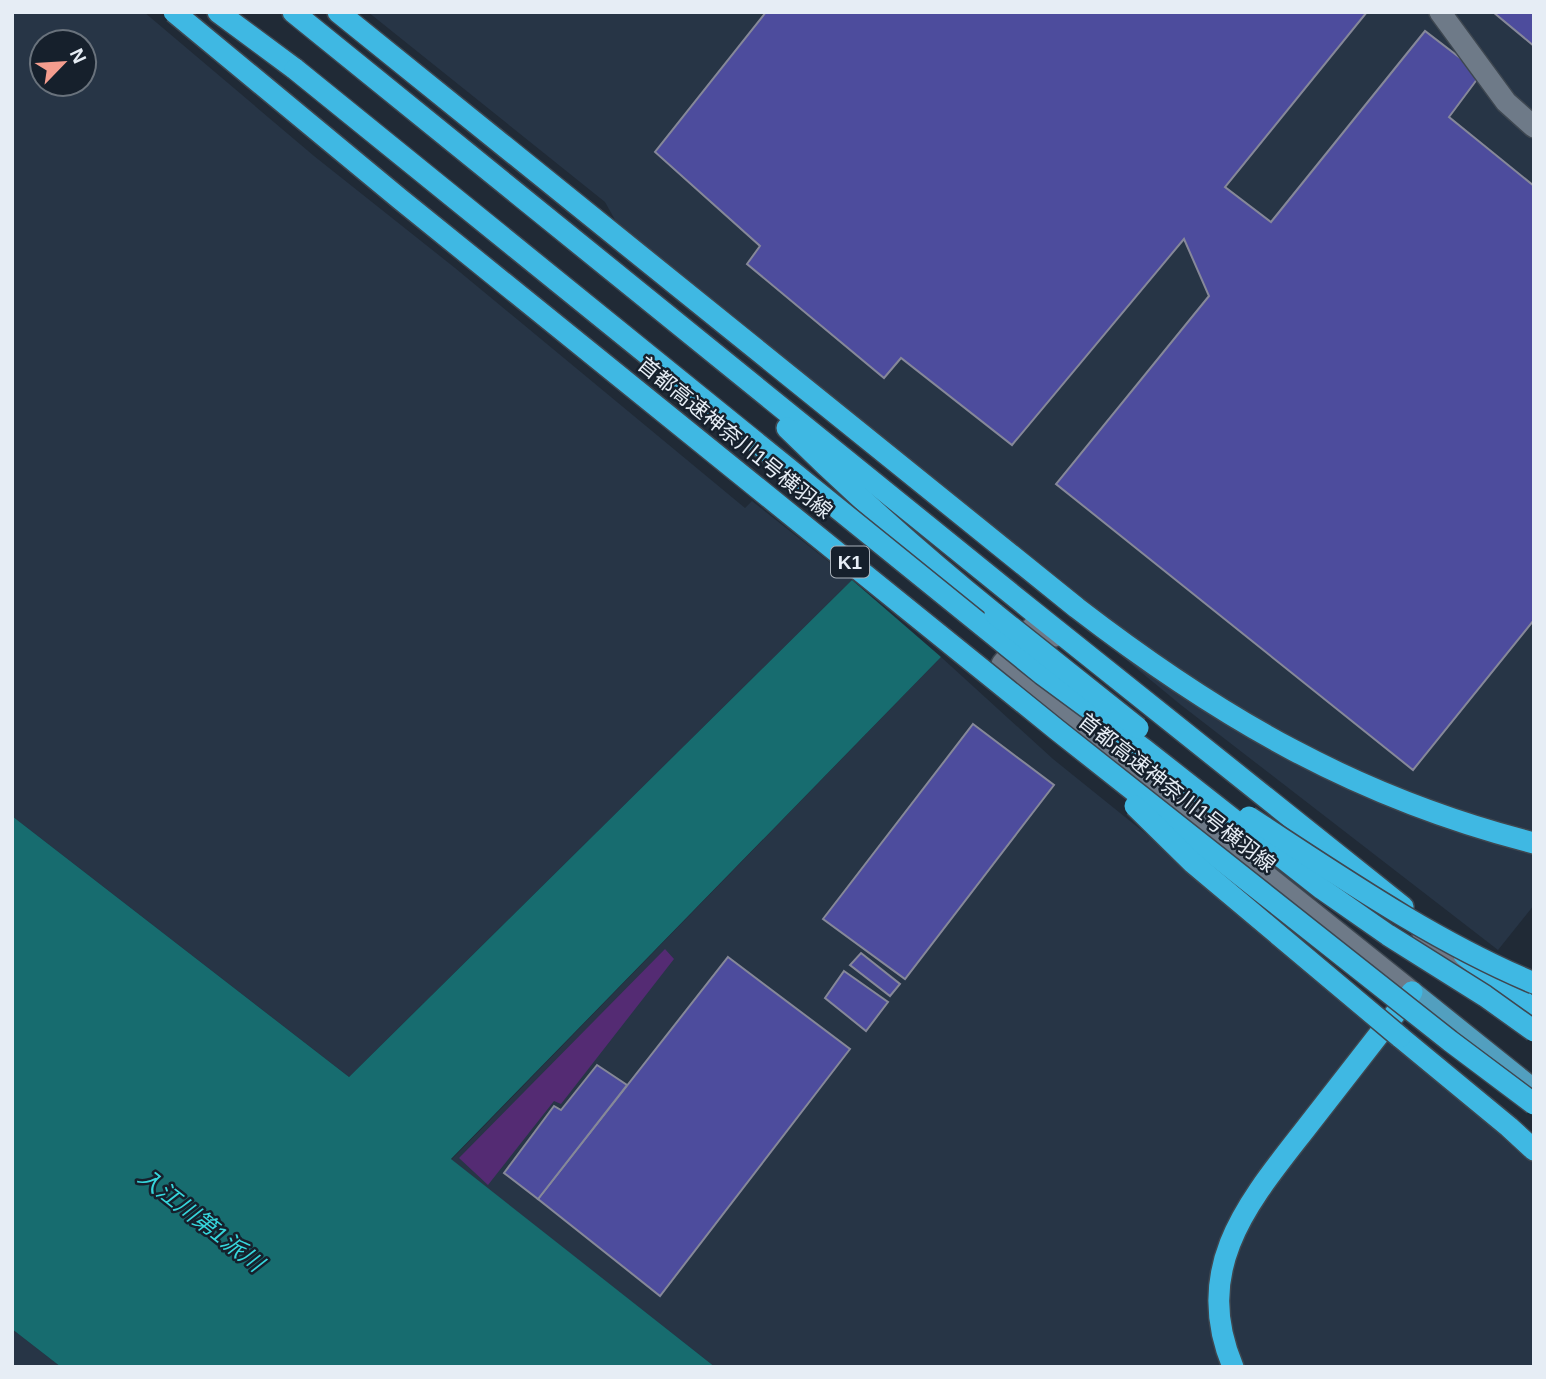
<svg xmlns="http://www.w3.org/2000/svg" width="1546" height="1379" font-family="Arial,'Noto Sans JP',sans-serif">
<rect width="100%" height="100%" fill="#202a36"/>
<g fill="#273546" fill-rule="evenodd">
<path d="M12 12H144L314 156 455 268 745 508 752 501 852 580 349 1077 12 816ZM42 42H84V84H42Z"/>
<polygon points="368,12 1534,12 1534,905 1498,950 1181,705 922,492 642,268 605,202"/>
<polygon points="941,657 1053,759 1499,1118 1534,1142 1534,1367 715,1367 451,1160"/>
<polygon points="12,1329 61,1367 12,1367"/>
</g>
<polygon fill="#542b73" points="665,949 674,959 561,1104 554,1101 488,1185 459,1158"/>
<polygon fill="#176c6f" points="852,580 941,657 451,1159 715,1367 61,1367 12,1329 12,816 349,1077"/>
<g fill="#4d4c9d" stroke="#868899" stroke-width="2">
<polygon points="766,12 1367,12 1225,187 1271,222 1425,31 1481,74 1449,117 1534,186 1534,620 1413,770 1056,484 1209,296 1184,239 1012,445 901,358 884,378 747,264 760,246 655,152"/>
<polygon points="1493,12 1534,12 1534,46"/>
<polygon points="973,724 1054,785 905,979 823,919"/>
<polygon points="861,953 900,984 890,996 850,965"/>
<polygon points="728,957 850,1049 660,1296 538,1199"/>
<polygon points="844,971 888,1002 866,1031 825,998"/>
<polygon points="597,1065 627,1085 538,1199 504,1173 554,1106 561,1110"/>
</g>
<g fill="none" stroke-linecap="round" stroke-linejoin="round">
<defs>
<g id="minor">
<polyline points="1440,12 1506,102 1534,127"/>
<polyline points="1055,636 1037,622 1002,664 1412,992"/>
<polyline points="1423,934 1477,977"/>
</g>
<polyline id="major" points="1412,992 1534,1090"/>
<g id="highway">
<polyline points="218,12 295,69"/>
<polyline points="293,12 1030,609 1403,907"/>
<path d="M338 12 1077 608C1220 718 1357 798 1534 843"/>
<path d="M787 428C854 494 921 554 995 614"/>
<polyline points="1464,955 1534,1010"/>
<polyline points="1400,1037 1509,1127 1534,1150"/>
<path d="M1233 1367C1190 1265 1252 1198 1310 1123 1344 1079 1378 1036 1412 992"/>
</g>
</defs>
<use href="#minor" stroke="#3e4751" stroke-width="24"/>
<use href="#major" stroke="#3e4751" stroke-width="24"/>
<use href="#highway" stroke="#3e4751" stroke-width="24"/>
<use href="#minor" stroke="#6e7a88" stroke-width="21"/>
<use href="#major" stroke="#529fbf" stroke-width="21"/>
<use href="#highway" stroke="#3fb8e3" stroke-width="21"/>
<defs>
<g id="highway-bridge">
<polyline points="174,12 400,199 1057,730 1450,1041 1534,1104"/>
<polyline points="295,69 1042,674 1145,750 1322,889 1388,935 1485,996 1534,1031"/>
<polyline points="995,614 1138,728"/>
<polyline points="1135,806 1193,863 1400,1037"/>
<path d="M1249 817C1341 877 1432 940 1534 983"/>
</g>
</defs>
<use href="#highway-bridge" stroke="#3e4751" stroke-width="24" stroke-linecap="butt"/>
<use href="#highway-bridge" stroke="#3fb8e3" stroke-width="21"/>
</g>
<g text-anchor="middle" stroke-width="5" stroke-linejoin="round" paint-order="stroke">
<rect fill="#16202c" stroke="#a8b0b9" stroke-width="2" x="831" y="546.5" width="38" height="31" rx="5"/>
<g font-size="19" font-weight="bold" fill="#e6edf5">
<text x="850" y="569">K1</text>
</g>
<g font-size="21" fill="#e6edf5" stroke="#16202c">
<text transform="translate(735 438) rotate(39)" y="7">首都高速神奈川1号横羽線</text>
<text transform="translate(1177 793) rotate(38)" y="7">首都高速神奈川1号横羽線</text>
</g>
<g font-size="23" font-style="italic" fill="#36d6dc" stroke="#16202c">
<text transform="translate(201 1220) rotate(38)" y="8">入江川第1派川</text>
</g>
</g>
<rect width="1546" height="1379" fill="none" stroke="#e6edf5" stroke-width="28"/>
<g transform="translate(63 63) rotate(65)"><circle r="33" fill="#16202c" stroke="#69727c" stroke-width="2"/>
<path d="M0-5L12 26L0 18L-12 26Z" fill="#f59d8e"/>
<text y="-10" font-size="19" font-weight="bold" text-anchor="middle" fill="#e6edf5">N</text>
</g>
</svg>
